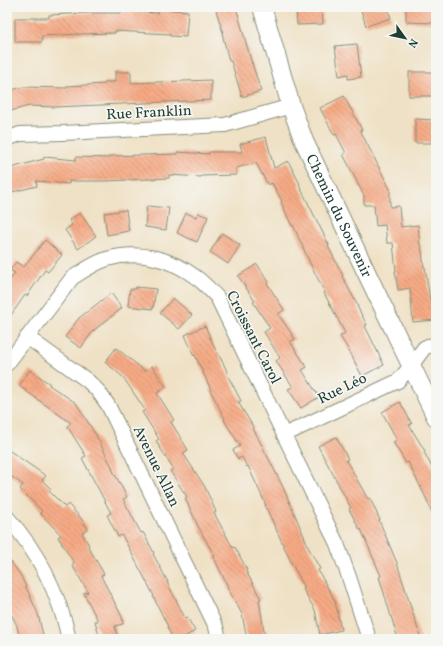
<svg xmlns="http://www.w3.org/2000/svg" width="443" height="646" font-family="Vollkorn,serif">
<defs>
<pattern id="building-back-hatch" width="6" height="6" patternUnits="userSpaceOnUse"><rect width="6" height="6" fill="#f7aa85"/><path d="M-1 5l2 2M0 0l6 6M5-1l2 2" fill="none" stroke="#c78c6e"/></pattern>
</defs>
<rect width="100%" height="100%" fill="#f6f6f2"/>
<filter id="ink" filterUnits="userSpaceOnUse"><feTurbulence type="fractalNoise" baseFrequency=".025" numOctaves="2"/><feDisplacementMap in="SourceGraphic" scale="8" xChannelSelector="R" yChannelSelector="G"/><feConvolveMatrix kernelMatrix="1 2 1 2 8 2 1 2 1" color-interpolation-filters="sRGB"/></filter>
<filter id="wash" filterUnits="userSpaceOnUse"><feTurbulence type="fractalNoise" baseFrequency=".012" numOctaves="4" result="noise"/><feDisplacementMap in="SourceGraphic" scale="16" xChannelSelector="R" yChannelSelector="G"/><feGaussianBlur stdDeviation="0.9" result="paint"/><feColorMatrix in="noise" values="0 0 0 0 0 0 0 0 0 0 0 0 0 0 0 0 0 1.4 0 .05"/><feComposite in="paint" operator="in"/></filter>
<g filter="url(#wash)">
<rect width="100%" height="100%" fill="#efe1c5"/>
<g id="blocks">
<g fill="url(#building-back-hatch)">
<polygon points="215,7 236,7 252,64 252,63 261,91 242,97 231,61 229,61 222,33 223,33"/>
<polygon points="296,7 322,7 323,24 297,25"/>
<polygon points="360,7 387,7 391,18 366,26"/>
<polygon points="406,7 436,7 436,23 406,22"/>
<polygon points="159,9 188,11 186,37 170,36 170,34 115,31 115,33 80,34 42,36 42,42 15,42 15,18 49,18 49,15 86,13 122,13 122,11 158,13"/>
<polygon points="357,44 361,77 348,79 348,74 339,76 335,46"/>
<polygon points="115,72 131,72 131,83 211,80 211,100 55,107 29,106 7,112 7,91 24,87 67,88 67,86 105,84 105,82 115,82"/>
<rect x="409" y="72" width="27" height="24"/>
<polygon points="344,96 362,130 360,130 390,189 390,207 399,206 401,227 418,225 420,245 421,245 424,267 425,267 430,300 436,299 436,320 413,322 410,288 398,290 395,271 396,271 393,243 387,243 385,225 376,226 374,205 364,205 364,196 343,154 346,153 336,134 334,135 320,108"/>
<polygon points="415,119 436,120 436,143 415,143"/>
<polygon points="266,137 274,168 288,161 300,184 299,185 329,245 328,246 343,276 342,276 358,306 357,306 367,325 365,326 384,365 362,376 348,349 340,336 345,333 324,293 325,293 310,263 293,225 292,226 281,202 282,201 272,183 268,185 256,163 236,168 236,175 201,176 201,177 169,175 169,178 106,181 69,181 69,184 36,181 37,186 12,192 7,173 7,169 44,159 44,157 76,160 76,157 109,158 109,156 177,154 177,152 209,154 209,152 242,152 240,144"/>
<polygon points="147,206 169,208 166,230 145,227"/>
<polygon points="126,210 129,231 107,235 104,213"/>
<polygon points="80,213 96,236 78,249 65,230 72,225 69,220"/>
<polygon points="186,213 196,217 198,213 208,217 197,242 177,233"/>
<polygon points="222,233 240,245 228,264 210,252"/>
<polygon points="45,240 62,255 48,272 45,270 27,296 25,295 7,321 7,284 15,273 10,270 16,262 24,267"/>
<polygon points="257,264 269,282 267,283 284,310 278,314 295,339 290,342 307,367 302,370 319,397 301,408 288,389 293,387 276,361 280,358 264,332 270,328 253,302 255,301 238,276"/>
<polygon points="136,287 156,289 153,309 128,306 130,289 136,289"/>
<polygon points="111,293 122,308 93,331 81,348 65,337 79,318"/>
<polygon points="173,298 192,315 179,329 160,313"/>
<polygon points="205,326 217,353 218,353 228,373 227,374 241,401 238,402 254,428 253,428 282,485 307,543 306,543 320,569 318,570 335,601 341,630 320,635 315,610 303,589 305,588 290,560 265,505 266,505 248,466 247,467 242,457 238,459 233,450 240,446 224,420 225,419 210,390 211,390 195,355 194,356 185,335"/>
<polygon points="116,348 145,371 152,366 166,387 157,393 174,420 171,422 188,450 183,453 205,487 216,512 214,513 233,548 235,547 247,570 246,571 261,599 259,600 265,637 253,639 247,639 242,614 227,587 228,587 214,558 215,557 199,528 185,498 187,497 170,471 173,469 156,441 159,439 142,412 145,410 123,377 105,362"/>
<polygon points="30,370 50,384 49,385 76,403 96,435 113,469 112,469 127,497 123,499 141,533 143,532 154,553 153,554 168,582 167,582 185,618 187,617 195,631 180,639 173,639 167,627 168,627 153,596 154,596 122,535 118,537 107,515 111,513 82,458 86,456 67,426 71,423 19,386"/>
<polygon points="400,402 412,424 409,425 425,451 424,452 436,475 436,521 425,496 408,462 406,463 393,442 397,440 382,412"/>
<polygon points="336,437 348,459 346,460 368,499 370,498 380,520 379,520 397,563 421,639 398,639 379,577 381,576 361,529 360,530 349,509 351,508 318,446"/>
<polygon points="7,449 46,476 42,480 51,489 49,491 65,507 68,504 80,517 88,529 82,533 89,545 88,546 104,574 101,576 122,617 123,624 115,626 118,639 100,639 95,621 98,621 84,593 88,592 72,565 74,563 58,537 61,535 40,513 42,511 20,489 23,485 7,473"/>
<polygon points="7,556 21,576 38,614 44,639 20,639 17,626 7,605"/>
</g>
</g>
</g>
<g filter="url(#ink)">
<use href="#blocks" fill-opacity="0" stroke="#878f7c" stroke-width="1"/>
<g fill="none" stroke-linecap="round" stroke-linejoin="round">
<defs>
<g id="minor">
<polyline points="7,139 20,134 63,133 204,126 225,125 291,106"/>
<polyline points="27,337 88,381 98,391 108,405 216,627 219,639"/>
<path d="M7 364 72 278C83 271 94 263 107 259 138 250 171 258 197 278 204 283 210 290 217 297L337 544 349 577 369 639"/>
<polyline points="284,435 398,381 411,366 424,348 428,346 436,345"/>
<path d="M7 517C39 553 59 593 69 639"/>
</g>
<g id="tertiary">
<path id="s1" d="M262 7 291 106 304 141 370 280 436 417"/>
</g>
</defs>
<use href="#minor" stroke="#878f7c" stroke-width="16"/>
<use href="#tertiary" stroke="#878f7c" stroke-width="20"/>
<use href="#minor" stroke="#fff" stroke-width="14"/>
<use href="#tertiary" stroke="#fff" stroke-width="18"/>
</g>
</g>
<g text-anchor="middle" stroke-width="3.5" stroke-linejoin="round" paint-order="stroke">
<g font-size="15" fill="#1f3d34" stroke="#f6f6f2">
<text transform="translate(149 112) rotate(-3)" y="5">Rue Franklin</text>
<text dy="5" stroke="none"><textPath href="#s1" startOffset="223">Chemin du Souvenir</textPath></text>
<text transform="translate(254 337) rotate(63)" y="5">Croissant Carol</text>
<text transform="translate(342 388) rotate(-26)" y="5">Rue Léo</text>
<text transform="translate(157 466) rotate(64)" y="5">Avenue Allan</text>
</g>
</g>
<rect width="443" height="646" fill="none" stroke="#f6f6f2" stroke-width="24"/>
<g transform="translate(405 38) rotate(123)" stroke="#f6f6f2" stroke-width="3" paint-order="stroke">
<path d="M0-3L7 15L0 10L-7 15Z" fill="#1f3d34"/>
<text y="-6" font-size="11" font-weight="bold" text-anchor="middle" fill="#1f3d34">N</text>
</g>
</svg>
